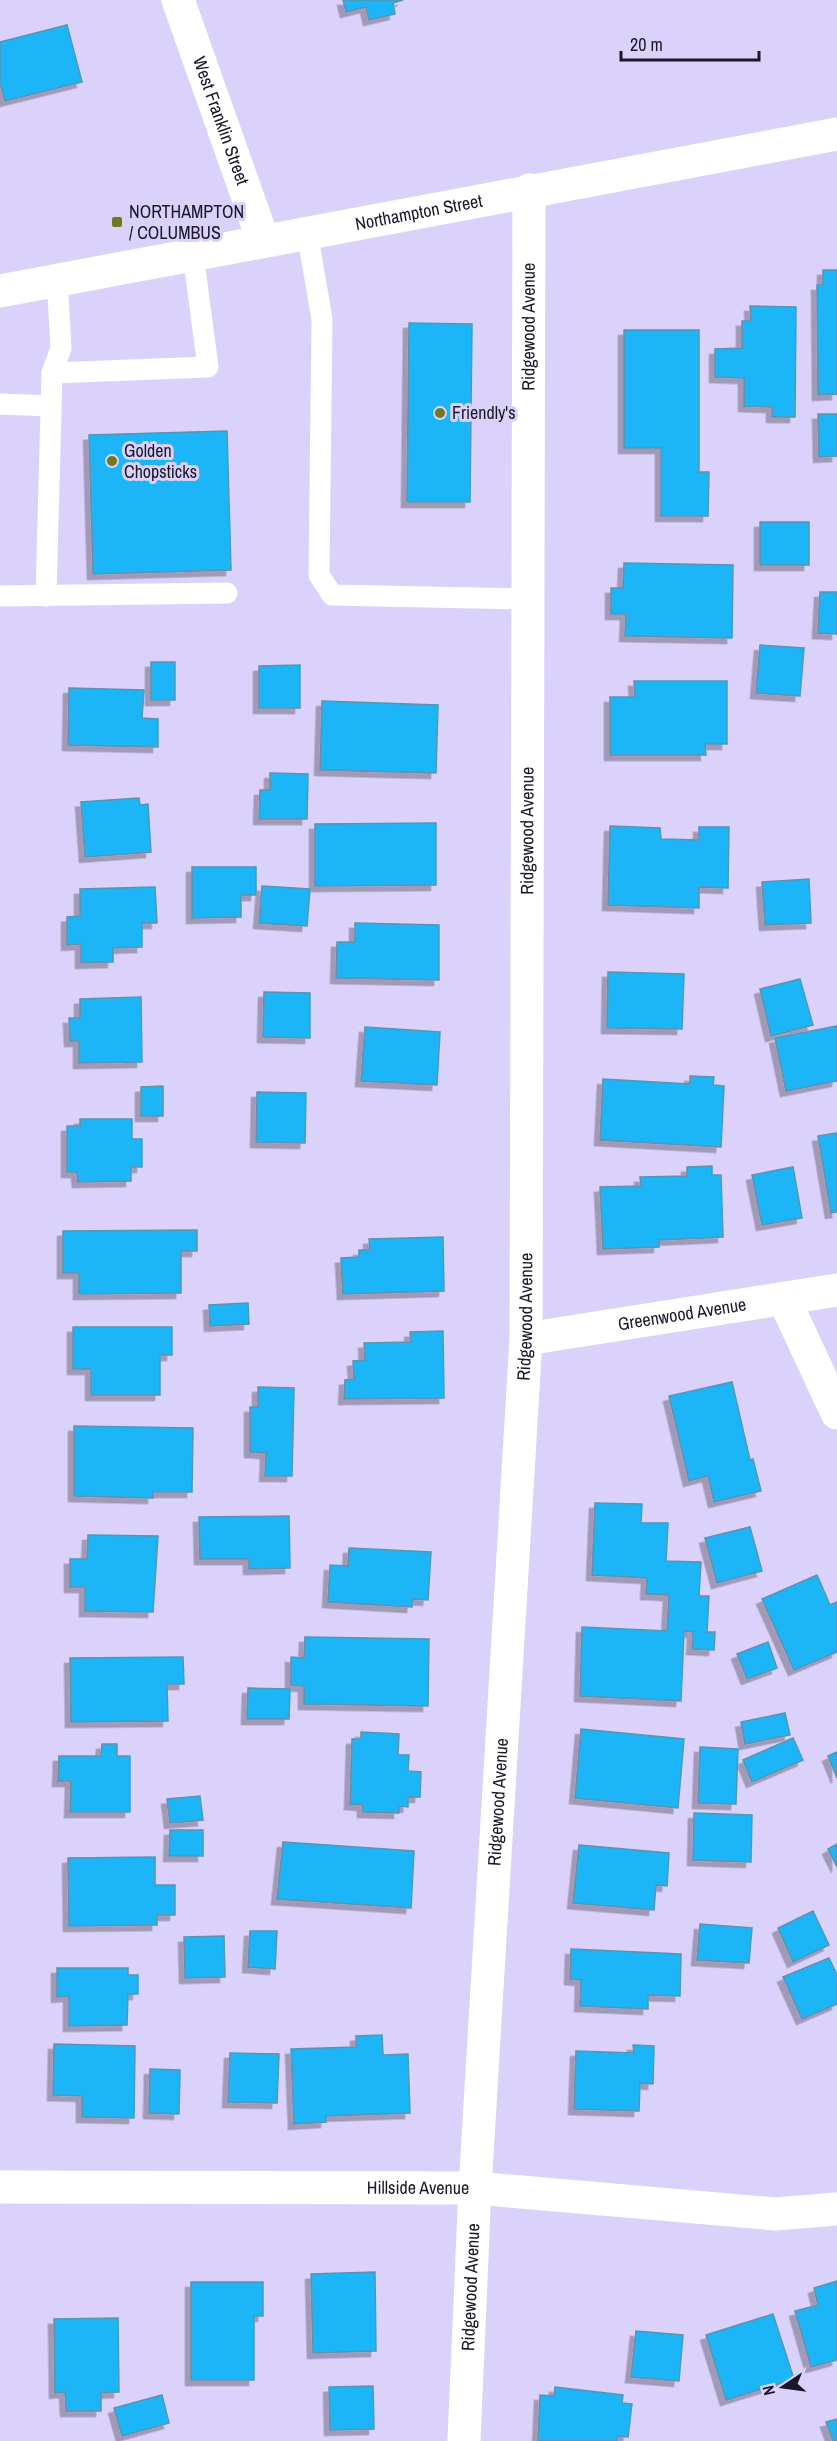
<svg xmlns="http://www.w3.org/2000/svg" width="837" height="2441" font-family="'Archivo Narrow',sans-serif">
<defs>
<filter id="shadow"><feDropShadow dx="-5.5" dy="5.5" stdDeviation="0" flood-color="#0004"/></filter>
</defs>
<rect width="100%" height="100%" fill="#dad2fb"/>
<g fill="#1cb6f8" stroke="#5e92af" stroke-width="1.5" filter="url(#shadow)">
<polygon points="343,0 403,0 393,3 395,14 369,20 366,7 346,12"/>
<polygon points="67,25 82,82 5,101 0,83 0,42"/>
<polygon points="823,270 837,270 837,394 818,395 817,285 823,285"/>
<polygon points="750,306 796,307 795,417 772,417 772,407 744,406 744,378 715,377 715,349 742,348 742,321 751,321"/>
<polygon points="409,323 472,324 470,502 407,502"/>
<polygon points="624,330 699,330 699,472 709,472 708,516 661,516 661,448 624,448"/>
<polygon points="818,414 837,414 837,456 819,457"/>
<polygon points="227,431 231,570 93,574 89,435"/>
<rect x="760" y="522" width="49" height="43"/>
<polygon points="624,563 733,565 732,638 625,636 626,614 611,614 611,588 623,588"/>
<polygon points="820,592 837,592 837,634 818,633"/>
<polygon points="760,645 804,648 800,696 756,693"/>
<rect x="151" y="662" width="24" height="38"/>
<polygon points="300,665 300,708 259,708 259,666"/>
<polygon points="634,681 727,681 727,744 705,744 706,755 610,755 610,697 635,697"/>
<polygon points="69,688 144,690 142,718 158,719 158,747 68,745"/>
<polygon points="322,701 438,705 436,773 320,770"/>
<polygon points="270,773 308,774 307,819 259,819 260,790 270,790"/>
<polygon points="139,798 140,805 148,804 151,852 85,857 81,802"/>
<polygon points="436,823 436,885 315,886 315,824"/>
<polygon points="610,826 660,828 661,839 699,840 699,827 729,827 728,888 699,887 699,908 608,905"/>
<polygon points="192,867 256,867 256,895 241,895 241,917 192,918"/>
<polygon points="809,879 811,923 765,925 762,882"/>
<polygon points="262,886 310,889 307,926 259,923"/>
<polygon points="155,887 157,923 142,923 142,947 113,948 113,962 81,963 81,944 67,945 67,917 80,916 80,889"/>
<polygon points="355,923 439,925 439,980 336,978 337,942 355,942"/>
<polygon points="608,972 684,974 682,1029 607,1028"/>
<polygon points="800,979 813,1025 771,1036 760,989"/>
<polygon points="264,992 310,993 310,1038 263,1037"/>
<polygon points="141,997 142,1062 79,1063 79,1041 70,1041 69,1018 80,1018 80,999"/>
<polygon points="837,1026 837,1081 786,1091 775,1038"/>
<polygon points="365,1027 440,1032 437,1085 361,1081"/>
<polygon points="690,1076 714,1077 713,1085 724,1086 721,1147 600,1140 603,1079 690,1084"/>
<polygon points="163,1086 163,1116 141,1116 141,1087"/>
<polygon points="257,1092 306,1093 305,1143 256,1142"/>
<polygon points="80,1119 132,1119 132,1139 142,1139 142,1167 131,1167 131,1181 78,1182 77,1172 67,1172 67,1126 80,1126"/>
<polygon points="837,1133 837,1212 831,1213 818,1136"/>
<polygon points="712,1166 712,1175 721,1175 723,1237 659,1240 659,1247 603,1249 600,1187 641,1186 640,1177 687,1176 687,1167"/>
<polygon points="793,1167 802,1218 762,1225 752,1175"/>
<polygon points="197,1230 197,1251 181,1251 181,1293 79,1294 79,1273 63,1273 63,1231"/>
<polygon points="443,1237 444,1291 343,1294 341,1258 359,1257 359,1250 370,1250 369,1239"/>
<polygon points="248,1303 249,1324 210,1326 209,1305"/>
<polygon points="73,1327 172,1327 172,1355 160,1355 160,1395 91,1395 91,1369 73,1369"/>
<polygon points="443,1331 444,1398 344,1399 345,1380 354,1379 353,1361 365,1360 364,1343 411,1342 410,1332"/>
<polygon points="732,1382 750,1460 753,1459 761,1491 714,1502 708,1476 689,1481 669,1396"/>
<polygon points="258,1387 294,1388 292,1476 265,1476 266,1453 250,1452 250,1407 258,1407"/>
<polygon points="74,1426 193,1428 192,1492 153,1492 153,1498 74,1496"/>
<polygon points="595,1503 642,1504 641,1523 668,1523 666,1561 701,1562 699,1596 709,1596 707,1632 715,1632 714,1650 692,1649 693,1632 684,1631 681,1701 580,1696 582,1627 667,1631 669,1595 646,1594 647,1578 592,1575"/>
<polygon points="289,1516 290,1568 249,1569 249,1559 200,1559 199,1517"/>
<polygon points="750,1527 762,1571 717,1583 705,1538"/>
<polygon points="88,1535 158,1536 153,1612 85,1611 85,1587 70,1587 70,1559 87,1559"/>
<polygon points="349,1548 431,1552 428,1600 413,1599 412,1607 328,1602 330,1565 348,1566"/>
<polygon points="817,1575 830,1605 837,1602 837,1652 794,1670 762,1599"/>
<polygon points="305,1637 429,1639 428,1706 304,1704 304,1686 291,1685 291,1657 304,1658"/>
<polygon points="768,1642 777,1668 747,1679 737,1654"/>
<polygon points="183,1657 184,1684 167,1684 168,1721 71,1722 70,1658"/>
<polygon points="248,1688 290,1689 289,1719 247,1719"/>
<polygon points="785,1713 790,1735 745,1744 741,1722"/>
<polygon points="581,1729 684,1739 678,1808 575,1798"/>
<polygon points="361,1732 399,1734 398,1755 409,1755 408,1771 421,1772 420,1797 408,1797 408,1807 399,1806 399,1813 363,1812 363,1805 350,1804 352,1739 361,1739"/>
<polygon points="793,1738 803,1760 752,1782 743,1760"/>
<polygon points="102,1744 117,1744 117,1756 130,1756 130,1812 70,1812 71,1781 58,1781 59,1756 101,1756"/>
<polygon points="700,1747 738,1749 736,1804 698,1803"/>
<polygon points="837,1752 837,1778 828,1756"/>
<polygon points="200,1796 203,1820 170,1823 167,1799"/>
<polygon points="694,1813 752,1815 751,1862 693,1860"/>
<polygon points="170,1830 203,1830 203,1856 169,1856"/>
<polygon points="283,1842 414,1851 411,1908 277,1899"/>
<polygon points="837,1844 837,1867 828,1849"/>
<polygon points="579,1845 669,1853 667,1886 656,1885 654,1910 573,1903"/>
<polygon points="155,1857 155,1885 175,1885 175,1915 157,1915 157,1925 69,1926 68,1858"/>
<polygon points="813,1911 829,1945 793,1962 778,1928"/>
<polygon points="700,1924 752,1928 749,1963 697,1960"/>
<polygon points="250,1931 277,1931 275,1969 248,1967"/>
<polygon points="224,1936 225,1977 185,1978 184,1937"/>
<polygon points="571,1949 681,1954 680,1996 648,1995 648,2009 580,2006 581,1980 570,1979"/>
<polygon points="829,1958 837,1975 837,2004 802,2019 783,1977"/>
<polygon points="57,1968 128,1968 128,1975 138,1975 138,1994 128,1994 127,2025 69,2026 69,1996 57,1997"/>
<polygon points="382,2035 383,2055 408,2054 410,2113 326,2116 326,2122 294,2124 291,2049 356,2047 356,2036"/>
<polygon points="54,2044 135,2046 134,2118 82,2117 82,2096 53,2095"/>
<polygon points="633,2045 654,2046 653,2084 640,2083 639,2111 574,2109 576,2051 634,2053"/>
<polygon points="230,2053 279,2054 277,2103 228,2102"/>
<polygon points="150,2069 180,2070 179,2114 149,2113"/>
<polygon points="375,2272 376,2351 313,2353 311,2274"/>
<polygon points="837,2281 837,2360 811,2367 795,2311 818,2305 814,2288"/>
<polygon points="191,2282 263,2282 263,2316 254,2316 254,2380 191,2380"/>
<polygon points="773,2314 794,2379 726,2400 706,2335"/>
<polygon points="118,2318 119,2392 101,2393 101,2411 66,2411 65,2392 55,2393 54,2319"/>
<polygon points="636,2331 683,2335 679,2381 631,2377"/>
<polygon points="373,2386 374,2429 330,2430 329,2387"/>
<polygon points="555,2387 623,2395 622,2403 632,2404 628,2437 618,2436 617,2441 538,2441 540,2395 554,2396"/>
<polygon points="162,2395 169,2423 122,2436 114,2408"/>
<polygon points="837,2419 837,2441 833,2441 826,2422"/>
</g>
<g fill="none" stroke-linecap="round" stroke-linejoin="round">
<g stroke="#fff" stroke-width="21">
<polyline points="307,232 322,319 319,575 332,595 527,599"/>
<polyline points="52,373 208,367 193,254"/>
<polyline points="0,404 51,406"/>
<polyline points="0,596 227,593"/>
<polyline points="46,596 52,373 61,348 57,279"/>
</g>
<g stroke="#fff" stroke-width="33">
<polyline points="784,1299 837,1413"/>
<path id="s1" d="M526 1339 837 1290"/>
<path id="s2" d="M464 2441 475 2188 526 1339 529 190"/>
</g>
<g stroke="#fff" stroke-width="33">
<path id="s3" d="M178 0 263 240"/>
<path id="s4" d="M0 2187 475 2188 775 2214 837 2209"/>
</g>
<path stroke="#fff" stroke-width="33" id="s5" d="M0 291 837 134"/>
</g>
<g fill="#717822" stroke="#dad2fb" stroke-width="2">
<rect x="111" y="216" width="12" height="12" rx="3"/>
<circle cx="440" cy="413" r="6"/>
<circle cx="112" cy="461" r="6"/>
</g>
<g text-anchor="middle" stroke-width="6" stroke-linejoin="round" paint-order="stroke">
<g font-size="18" fill="#1b1729" stroke="#dad2fb">
<text dy="6" stroke="none"><textPath href="#s3" startOffset="128">West Franklin Street</textPath></text>
<text dy="6" stroke="none"><textPath href="#s5" startOffset="426">Northampton Street</textPath></text>
<text dy="6" stroke="none"><textPath href="#s2" startOffset="2116">Ridgewood Avenue</textPath></text>
<text dy="6" stroke="none"><textPath href="#s2" startOffset="1612">Ridgewood Avenue</textPath></text>
<text dy="6" stroke="none"><textPath href="#s1" startOffset="158">Greenwood Avenue</textPath></text>
<text dy="6" stroke="none"><textPath href="#s2" startOffset="1126">Ridgewood Avenue</textPath></text>
<text dy="6" stroke="none"><textPath href="#s2" startOffset="640">Ridgewood Avenue</textPath></text>
<text dy="6" stroke="none"><textPath href="#s4" startOffset="418">Hillside Avenue</textPath></text>
<text dy="6" stroke="none"><textPath href="#s2" startOffset="154">Ridgewood Avenue</textPath></text>
</g>
<g font-size="18" fill="#1b1729" stroke="#dad2fb" text-anchor="start">
<text x="129" y="218">NORTHAMPTON<tspan x="129" dy="21">/ COLUMBUS</tspan></text>
<text x="452" y="419">Friendly's</text>
<text x="124" y="457">Golden<tspan x="124" dy="21">Chopsticks</tspan></text>
</g>
</g>
<g transform="translate(783 2387) rotate(257)" stroke="#dad2fb" stroke-width="4.5" paint-order="stroke">
<path d="M0-4.5L10 22L0 15L-10 22Z" fill="#1b1729"/>
<text y="-9" font-size="16" font-weight="bold" text-anchor="middle" fill="#1b1729">N</text>
</g>
<path d="M621 51v9h138v-9" fill="none" stroke="#1b1729" stroke-width="3"/>
<text x="630" y="51" font-size="18" fill="#1b1729" stroke="#dad2fb" stroke-width="4.5" paint-order="stroke">20 m</text>
</svg>
